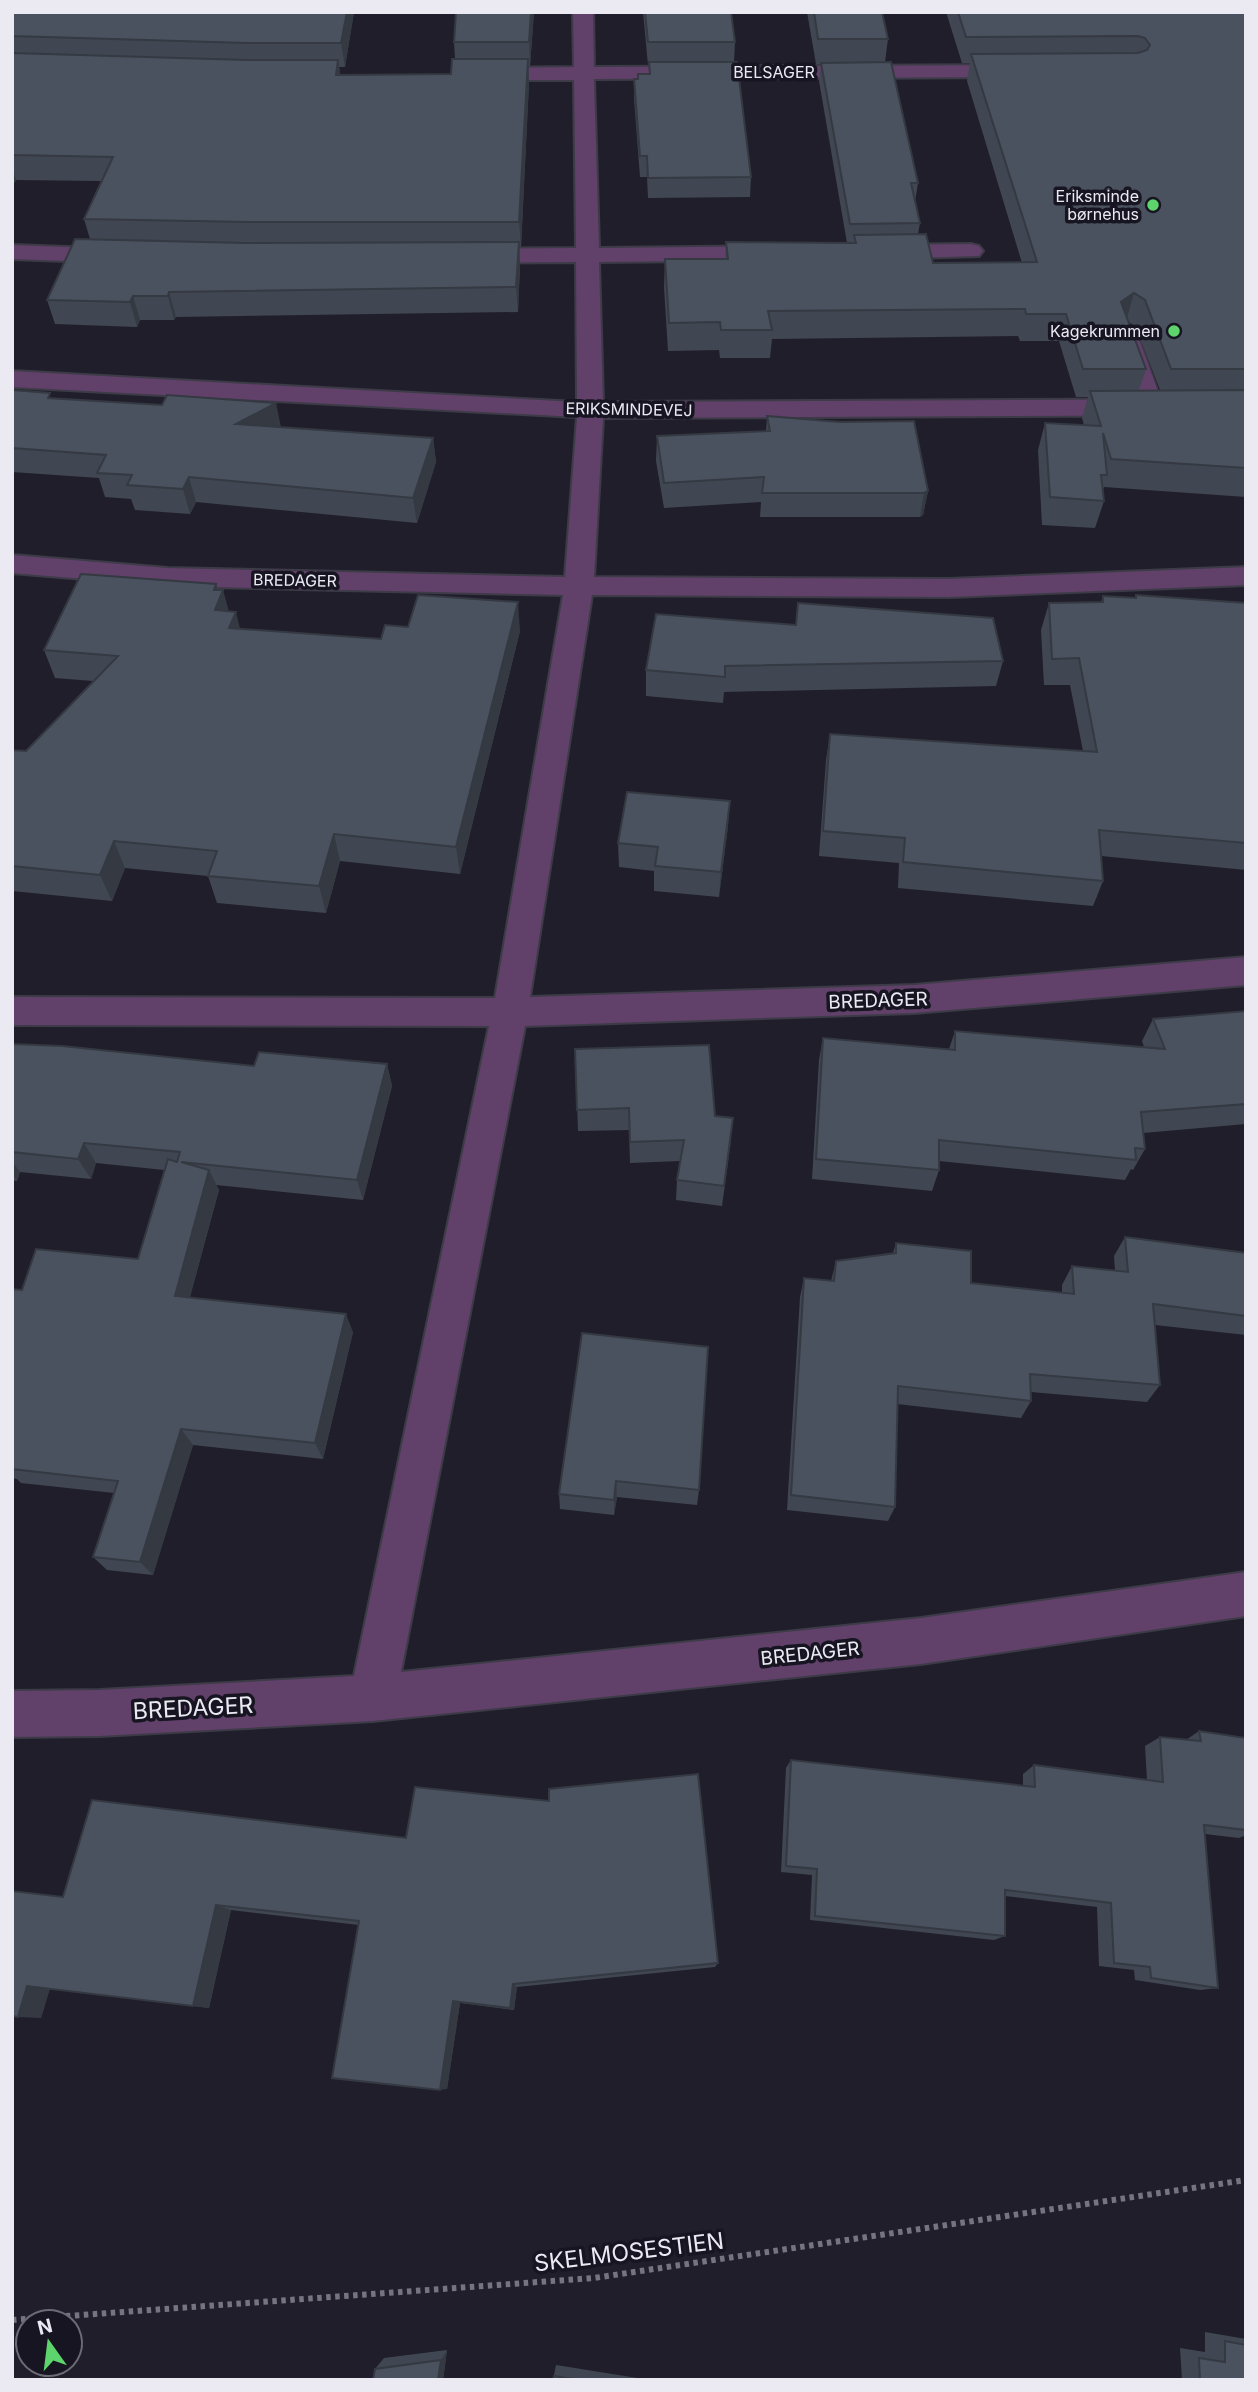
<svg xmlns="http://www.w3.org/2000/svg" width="1258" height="2392" font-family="Inter,sans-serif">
<rect width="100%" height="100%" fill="#201e2b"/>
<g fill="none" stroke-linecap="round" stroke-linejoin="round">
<defs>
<polygon id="lane" points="1129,333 1139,339 1164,408 1161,412 1147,412 1144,408 1119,339"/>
<g id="street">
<polygon points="573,12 593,12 594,67 1020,65 1027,67 1030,71 1027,75 1020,77 594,79 599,248 777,246 785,248 789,253 785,258 777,260 599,262 603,402 1246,399 1246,415 603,418 594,577 949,579 1246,567 1246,585 949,597 592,595 530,997 914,985 1246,957 1246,985 914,1013 525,1026 401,1672 921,1618 1246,1572 1246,1616 921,1664 373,1721 100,1736 12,1737 12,1691 100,1690 354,1676 489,1026 12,1025 12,997 495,998 563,595 168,586 12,573 12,555 168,568 565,577 577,417 12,387 12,371 577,402 576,262 466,263 458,261 454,256 458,251 466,249 576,248 574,80 475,80 468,78 465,74 468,70 475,68 574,67"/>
<polygon points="971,244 979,246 983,251 979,256 879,259 871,257 867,252 871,247 879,245"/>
<polygon points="12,245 122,249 130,251 134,256 130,261 122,263 12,259"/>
</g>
</defs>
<use href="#lane" stroke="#3c3b47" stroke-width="3"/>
<use href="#street" stroke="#3c3b47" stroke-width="4"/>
<polyline stroke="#75747f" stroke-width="6" stroke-dasharray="4.5 4.5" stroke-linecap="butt" points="12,2320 594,2278 1246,2180"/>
<use href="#lane" fill="#614069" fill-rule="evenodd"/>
<use href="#street" fill="#614069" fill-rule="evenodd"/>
</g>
<g fill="#404752" fill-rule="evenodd">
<polygon points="12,12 354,12 345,67 339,67 340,75 451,74 455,59 454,42 456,12 534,12 530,66 528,66 529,83 521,247 519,247 520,266 518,312 176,317 174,320 140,320 137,327 55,324 47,300 90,239 84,219 101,181 16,180 12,186"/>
<polygon points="643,12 731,12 735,42 734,62 751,177 750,197 648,198 647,177 640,177 634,99 634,79 638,79 649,74 649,65 648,65"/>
<path d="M807 12H882L888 39 885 62 918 183 915 202 920 223 918 234 933 263H1022L967 81 970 63H962L946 12H1246V497L1104 487 1103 490 1104 501 1095 528 1042 525 1038 450 1045 423 1084 425 1082 418 1088 397H1076L1059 341H1020L1018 336 772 339 770 358H720L719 350 668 351 664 287 665 259H725L726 242 847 243 819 81 821 64H816ZM1129 322 1136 328 1160 390H1139L1146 369Z"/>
<polygon points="12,390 52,398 281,427 433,438 436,462 417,523 196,502 190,514 135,510 131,499 105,497 99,478 12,472"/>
<polygon points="767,416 928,491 923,515 920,517 760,517 761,502 664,508 656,461 657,436 766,431"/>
<polygon points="216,584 218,590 229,612 240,629 381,639 408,627 520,631 460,874 340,861 326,913 217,903 208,876 125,868 112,901 12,891 12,750 26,751 93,681 55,678 44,650"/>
<polygon points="1136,595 1246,603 1246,870 1101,856 1103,881 1093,906 898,888 899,863 819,856 826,760 830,734 1083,751 1070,685 1044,685 1041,630 1049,603 1101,602 1103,596 1134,598"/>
<polygon points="656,614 1003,661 996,686 724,692 723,703 646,696 646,670"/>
<polygon points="728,826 719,897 654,891 654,871 619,867 618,843"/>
<polygon points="1246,1011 1246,1124 1143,1133 1145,1149 1133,1170 1131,1169 1125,1180 939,1161 939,1170 932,1191 812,1179 819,1060 823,1038 949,1049 955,1031 1144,1047 1142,1041 1153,1019"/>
<polygon points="12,1044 254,1066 387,1064 392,1086 363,1200 216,1185 219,1190 190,1297 353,1332 323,1459 193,1445 153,1575 107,1570 93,1557 114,1493 21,1483 17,1479 12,1478 12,1289 22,1290 138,1259 164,1170 96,1163 91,1179 20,1172 17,1181 12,1180"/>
<polygon points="575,1049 715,1116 731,1140 722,1206 676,1200 677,1180 680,1161 630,1163 629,1130 578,1131"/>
<polygon points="1125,1237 1246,1253 1246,1335 1155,1325 1160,1385 1147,1402 1031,1392 1031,1401 1021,1418 897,1404 895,1507 888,1521 787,1510 800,1297 804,1278 831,1281 836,1261 893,1253 896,1243 971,1283 1062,1293 1062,1285 1072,1266 1115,1271 1114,1256"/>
<polygon points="582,1333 699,1490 697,1505 617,1497 614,1515 560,1509 559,1494"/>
<polygon points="1199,1731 1246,1738 1246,1835 1239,1838 1205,1834 1218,1988 1200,1990 1135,1980 1134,1970 1099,1966 1097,1907 1005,1896 1005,1936 994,1940 810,1920 812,1875 781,1872 786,1768 791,1760 1023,1786 1023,1774 1034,1765 1147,1780 1145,1746 1160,1737 1186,1740"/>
<polygon points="92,1800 718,1963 715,1967 517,1987 514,2010 460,2003 447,2089 359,1925 231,1910 209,2008 50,1988 41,2018 63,1897"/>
<polygon points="1205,2332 1246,2339 1246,2380 1182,2380 1180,2348 1205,2352"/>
<polygon points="447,2350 443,2380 373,2380 375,2369 384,2358"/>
<polygon points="556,2365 650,2380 553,2380"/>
</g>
<g fill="#343942">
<polygon points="347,12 354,12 345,67 341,43"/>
<polygon points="531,12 534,12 530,66 529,42"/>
<polygon points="528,59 529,83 521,247 519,222"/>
<polygon points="338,60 342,84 336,75"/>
<polygon points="12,167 16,180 12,186"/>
<polygon points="519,242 520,266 518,312 516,287"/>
<polygon points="169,292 176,317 174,320 168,296"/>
<polygon points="1134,293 1126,321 1121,302"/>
<polygon points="133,296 140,320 137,327 130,302"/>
<polygon points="276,403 281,427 236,424"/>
<polygon points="433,438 436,462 417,523 413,498"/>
<polygon points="189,477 196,502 190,514 183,489"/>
<polygon points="928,491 923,515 920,517 924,493"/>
<polygon points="216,584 220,598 223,590 231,619 215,610 214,590"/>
<polygon points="518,602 520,631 460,874 456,847"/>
<polygon points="236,612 243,641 229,628"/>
<polygon points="730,801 728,826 719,897 721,872"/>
<polygon points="334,834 340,861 326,913 319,886"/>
<polygon points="114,841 125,868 112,901 100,875"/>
<polygon points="387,1064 392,1086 363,1200 357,1180"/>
<polygon points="84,1143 96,1163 91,1179 78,1159"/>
<polygon points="12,1161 20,1172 17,1181 12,1174"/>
<polygon points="209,1170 219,1190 185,1314 175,1296"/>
<polygon points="346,1314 353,1332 323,1459 315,1443"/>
<polygon points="181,1429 193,1445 153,1575 140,1562"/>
<polygon points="616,1481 617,1497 614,1515 614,1500"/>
<polygon points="216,1905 231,1910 209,2008 193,2006"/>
<polygon points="513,1984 517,1987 514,2010 510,2008"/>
<polygon points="27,1986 50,1988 41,2018 18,2017"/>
<polygon points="453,2001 460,2003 447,2089 440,2090"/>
<polygon points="447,2350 443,2380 438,2380 441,2360"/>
</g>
<g fill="#4b525f" stroke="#343942" stroke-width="2">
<polygon points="12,12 347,12 341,43 247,43 12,36"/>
<polygon points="456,12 531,12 529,42 454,42"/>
<polygon points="645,12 731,12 735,42 648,42"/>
<polygon points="814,12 882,12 888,39 818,39"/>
<polygon points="958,12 1246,12 1246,369 1171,369 1145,300 1134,293 1121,302 1146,369 1083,369 1066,314 1026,314 1025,309 768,311 772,330 721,330 720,322 669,323 665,259 728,259 726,242 856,243 854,235 926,234 933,263 1037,262 971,54 1138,53 1147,50 1150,45 1145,38 1138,36 966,37"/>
<polygon points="12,53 247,60 338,60 336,75 451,74 452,59 528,59 519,222 247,222 84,219 113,157 12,155"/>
<polygon points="649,62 737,62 751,177 648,178 647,156 640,156 634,79 638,79 638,74 650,74"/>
<polygon points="891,62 918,183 911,183 920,223 850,224 821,63"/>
<polygon points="75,239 247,243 519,242 516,287 169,292 168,296 133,296 130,302 47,300"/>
<polygon points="12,390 50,393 48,398 162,405 167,395 276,403 236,424 433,438 413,498 189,477 183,489 127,485 132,475 97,473 106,455 12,448"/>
<polygon points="1246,390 1246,468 1111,459 1103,433 1107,475 1101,475 1104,501 1050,497 1045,423 1101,426 1090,391"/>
<polygon points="767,416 840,422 914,421 928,491 924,493 762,493 764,477 664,483 657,436 770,431"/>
<polygon points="81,574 216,584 214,590 223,590 215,610 236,612 229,628 381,639 385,625 408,627 418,595 518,602 456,847 334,834 319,886 208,876 217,851 114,841 100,875 12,866 12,750 26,751 118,656 44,650"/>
<polygon points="1136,595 1246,603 1246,843 1099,830 1103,881 903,862 905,838 823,831 830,734 1097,752 1079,658 1052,659 1049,603 1103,602 1103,596 1136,598"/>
<polygon points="798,603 993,618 1003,661 725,666 725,677 646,670 656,614 796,625"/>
<polygon points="627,792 730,801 721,872 655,866 658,847 618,843"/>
<polygon points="1246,1011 1246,1104 1141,1112 1145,1149 1135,1148 1136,1160 939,1140 939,1170 816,1159 823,1038 955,1050 955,1031 1165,1049 1153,1019"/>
<polygon points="12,1044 62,1046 254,1066 259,1052 387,1064 357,1180 181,1162 209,1170 175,1296 346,1314 315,1443 181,1429 140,1562 93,1557 118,1481 12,1469 12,1289 22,1290 36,1249 138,1259 168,1159 177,1162 180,1152 84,1143 78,1159 12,1152"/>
<polygon points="709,1045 715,1116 733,1118 724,1186 677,1180 684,1140 630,1142 629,1108 577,1110 575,1049"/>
<polygon points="1125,1237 1246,1253 1246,1316 1153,1304 1160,1385 1030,1374 1031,1401 898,1386 895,1507 791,1495 804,1278 834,1281 836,1261 896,1253 896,1243 971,1251 971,1283 1074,1294 1072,1266 1128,1272"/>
<polygon points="582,1333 708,1347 699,1490 616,1481 614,1500 559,1494"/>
<polygon points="1199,1731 1246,1738 1246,1830 1204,1825 1218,1988 1151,1978 1150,1967 1114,1963 1111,1903 1005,1890 1005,1936 815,1916 817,1869 786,1866 791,1760 1035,1787 1034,1765 1163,1782 1160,1737 1201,1741"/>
<polygon points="698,1774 718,1963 513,1984 510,2008 453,2001 440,2090 332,2078 359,1921 216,1905 193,2006 27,1986 18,2017 12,2016 12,1891 63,1897 92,1800 406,1838 415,1787 549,1801 549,1789"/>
<polygon points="1225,2341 1246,2345 1246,2380 1200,2380 1199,2358 1225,2362"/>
<polygon points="441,2360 438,2380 373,2380 375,2369"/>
<polygon points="554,2376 579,2380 553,2380"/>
</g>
<g fill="#5ed56c" stroke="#171521" stroke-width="2.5">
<circle cx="1153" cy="205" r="7"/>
<circle cx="1174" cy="331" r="7"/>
</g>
<g text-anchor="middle" stroke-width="7" stroke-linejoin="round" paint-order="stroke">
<g font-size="16" fill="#ebeaf3" stroke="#171521">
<text x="774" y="78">BELSAGER</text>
<text transform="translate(629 409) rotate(1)" y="6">ERIKSMINDEVEJ</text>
<text transform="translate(295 580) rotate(1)" y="6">BREDAGER</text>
</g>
<g font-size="16" fill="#ebeaf3" stroke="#171521" text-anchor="end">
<text x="1139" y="202">Eriksminde<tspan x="1139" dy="18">børnehus</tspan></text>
<text x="1160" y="337">Kagekrummen</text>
</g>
<g font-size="19" fill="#ebeaf3" stroke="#171521">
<text transform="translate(878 1000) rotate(-2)" y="7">BREDAGER</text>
<text transform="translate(810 1653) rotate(-6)" y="7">BREDAGER</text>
</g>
<g font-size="23" fill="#ebeaf3" stroke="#171521">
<text transform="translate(193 1708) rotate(-3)" y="8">BREDAGER</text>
<text transform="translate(629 2252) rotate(-7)" y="8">SKELMOSESTIEN</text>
</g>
</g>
<rect width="1258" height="2392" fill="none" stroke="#ebeaf3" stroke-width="28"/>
<g transform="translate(49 2343) rotate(346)"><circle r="33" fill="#171521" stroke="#6c6a75" stroke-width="2"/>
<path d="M0-5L12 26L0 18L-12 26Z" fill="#5ed56c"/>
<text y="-10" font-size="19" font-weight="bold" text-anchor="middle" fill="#ebeaf3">N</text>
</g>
</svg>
